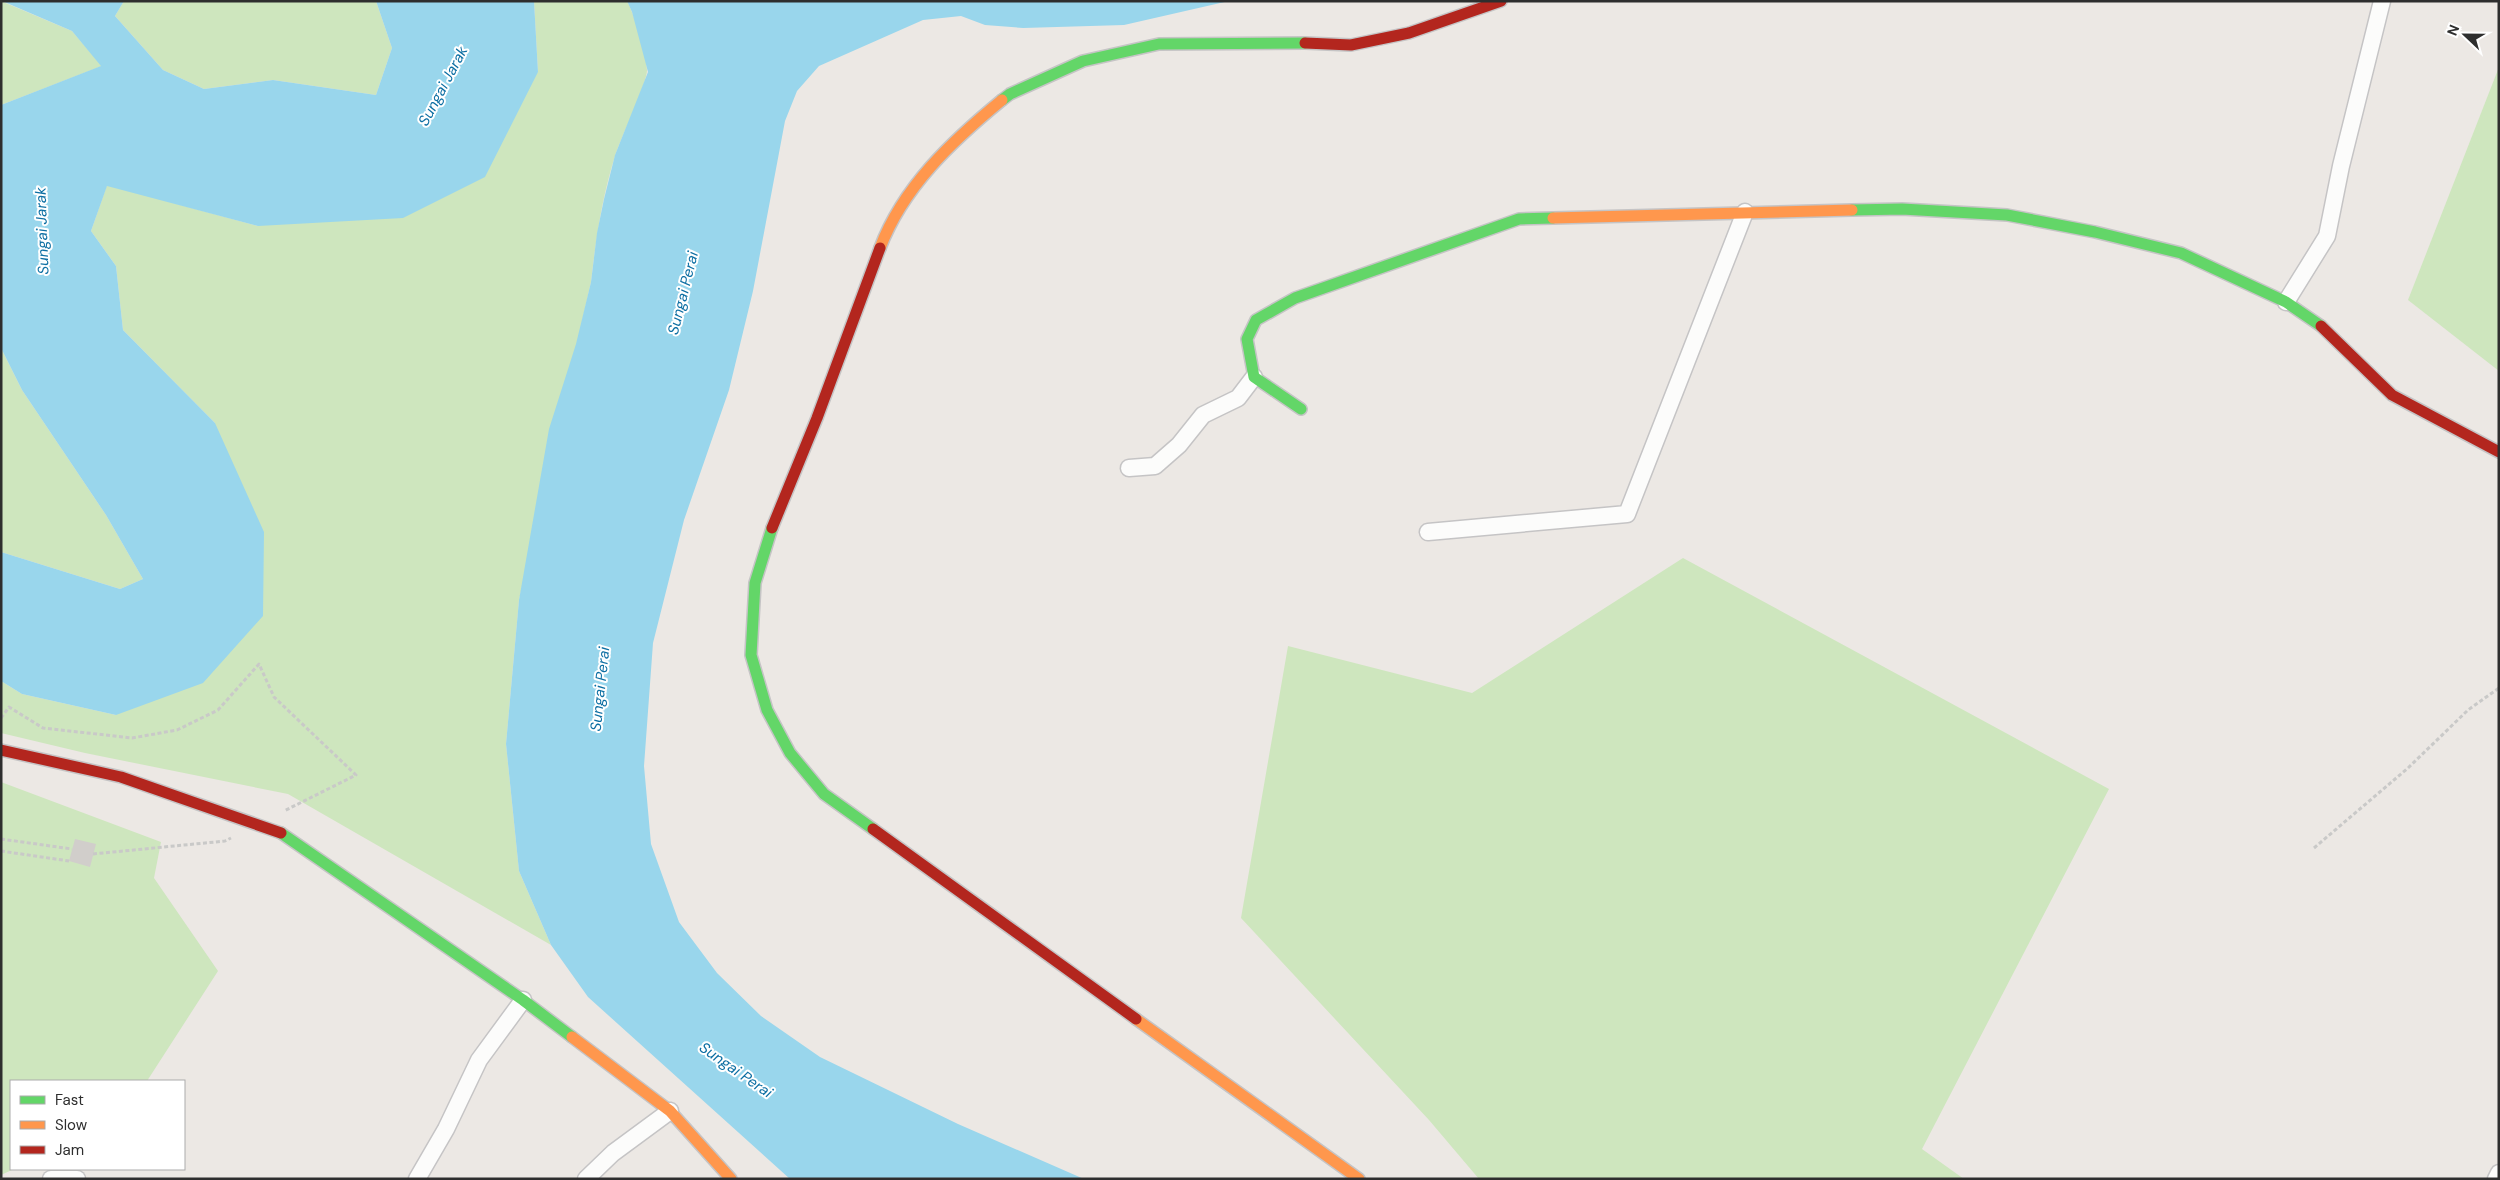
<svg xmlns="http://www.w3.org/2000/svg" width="2500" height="1180" font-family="'DM Sans',sans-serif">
<rect width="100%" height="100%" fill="#ece8e4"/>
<g fill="#cee6be">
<polygon points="1,1 72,31 102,66 1,105"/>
<polygon points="124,1 376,1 392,48 376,95 273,80 204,89 163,70 115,16"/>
<path d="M534 1H627C635 16 646 53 647 70 648 81 620 140 615 156 602 197 596 239 591 282L519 600 506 744 519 871 551 945 288 794 85 753 1 733V681L22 694 116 715 215 423 123 330 116 266 91 231 107 185 258 226 538 72Z"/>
<polygon points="2499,67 2499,371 2408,300"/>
<polygon points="1,348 22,390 106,515 143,579 120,589 1,552"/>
<polygon points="1683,558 2109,789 1922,1149 1964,1179 1479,1179 1429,1120 1241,918 1288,646 1472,693"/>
<polygon points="1,782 161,842 154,878 218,971 147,1081 11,1081 11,1169 14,1169 1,1175"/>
</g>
<g fill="#99d6ec">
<polygon points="2,1 124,1 115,16 163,70 204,89 273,80 376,95 392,48 376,1 534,1 538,72 485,177 403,218 258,226 107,186 91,231 116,266 123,330 215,423 264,532 263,616 203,683 116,715 22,694 1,681 1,552 120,589 143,579 106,515 22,390 1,348 1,105 101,66 72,31"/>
<polygon points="627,1 1229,1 1124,25 1023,28 985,25 961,16 923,20 819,66 797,91 785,121 753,291 729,390 684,520 653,643 644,766 651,844 679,922 717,973 761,1016 820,1057 958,1124 1084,1179 790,1179 588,997 551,945 519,871 506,744 519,600 549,429 576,344 591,282 597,233 604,199 615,155 648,72 632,12"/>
</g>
<polygon fill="#d1cecb" points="75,839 96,844 90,867 69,861"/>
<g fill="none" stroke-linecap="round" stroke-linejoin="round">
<defs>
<g id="street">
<polyline points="2286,302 2327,236 2341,166 2382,1"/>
<polyline points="1129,468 1155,466 1179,445 1203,415 1238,398 1254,377"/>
<polyline points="1428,532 1627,514 1745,212"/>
<polyline points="51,1179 77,1179"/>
<polyline points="417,1179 446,1129 479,1060 523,1000"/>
<polyline points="586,1179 613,1153 670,1111"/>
<polyline points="2496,1179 2499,1173"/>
</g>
<g id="fast">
<polyline points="1002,100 1010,94 1083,61 1159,44 1305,43"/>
<polyline points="1852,210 1902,209 2007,215 2095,232 2181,253 2286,302 2321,326"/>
<polyline points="1301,409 1254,377 1247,339 1256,320 1295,298 1519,219 1553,218"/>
<polyline points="772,528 755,583 751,655 767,710 790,753 824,794 873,829"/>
<polyline points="281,833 523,1000 572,1037"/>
</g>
<g id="slow">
<polyline points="1553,218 1852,210"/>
<path d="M880 248C903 187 952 141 1002 100"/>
<polyline points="1136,1019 1359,1179"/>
<polyline points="572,1037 670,1111 731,1179"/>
</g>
<g id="jam">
<polyline points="1305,43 1351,45 1409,33 1501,1"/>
<polyline points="2321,326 2392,395 2499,452"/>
<polyline points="772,528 817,418 880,248"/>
<polyline points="1,750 121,777 281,833"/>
<polyline points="873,829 1136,1019"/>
</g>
</defs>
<use href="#street" stroke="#c5c4c5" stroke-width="19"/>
<use href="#fast" stroke="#c5c4c5" stroke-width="14"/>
<use href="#slow" stroke="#c5c4c5" stroke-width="14"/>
<use href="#jam" stroke="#c5c4c5" stroke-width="14"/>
<g stroke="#c9c9c8" stroke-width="3" stroke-dasharray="4 2.5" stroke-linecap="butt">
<polyline points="1,718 9,707 43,728 132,738 177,730 218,710 259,664 274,697 356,775 284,811"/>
<polyline points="1,839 72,849"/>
<polyline points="2314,848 2408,768 2468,710 2499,688"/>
<polyline points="1,851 69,861"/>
<polyline points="93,854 225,841 231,838"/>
</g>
<use href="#street" stroke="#fcfcfb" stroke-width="16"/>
<use href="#fast" stroke="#63d668" stroke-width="11"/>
<use href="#slow" stroke="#ff974d" stroke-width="11"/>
<use href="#jam" stroke="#b3261e" stroke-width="11"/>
</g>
<g text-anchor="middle" stroke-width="4" stroke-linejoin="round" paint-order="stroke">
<g font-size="15" font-style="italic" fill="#0d6fa3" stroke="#fff">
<text transform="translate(443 86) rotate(-62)" y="5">Sungai Jarak</text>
<text transform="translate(42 231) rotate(-92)" y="5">Sungai Jarak</text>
<text transform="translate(683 293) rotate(-76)" y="5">Sungai Perai</text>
<text transform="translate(600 689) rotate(-84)" y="5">Sungai Perai</text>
<text transform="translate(736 1070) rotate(35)" y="5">Sungai Perai</text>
</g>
</g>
<rect width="2500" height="1180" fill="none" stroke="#2e2e2e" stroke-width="5"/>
<rect x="10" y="1080" width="175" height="90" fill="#ffffff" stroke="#ababab"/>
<rect x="20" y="1096" width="25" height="8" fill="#63d668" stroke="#ababab"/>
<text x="55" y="1105" font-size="15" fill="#2e2e2e">Fast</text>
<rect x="20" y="1121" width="25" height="8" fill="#ff974d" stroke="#ababab"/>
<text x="55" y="1130" font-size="15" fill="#2e2e2e">Slow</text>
<rect x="20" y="1146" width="25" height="8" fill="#b3261e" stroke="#ababab"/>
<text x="55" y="1155" font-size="15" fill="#2e2e2e">Jam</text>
<g transform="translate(2465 35) rotate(292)" stroke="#ffffff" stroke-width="4" paint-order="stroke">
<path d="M0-4L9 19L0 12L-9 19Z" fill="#2e2e2e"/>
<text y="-8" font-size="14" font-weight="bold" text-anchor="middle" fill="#2e2e2e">N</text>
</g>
</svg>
